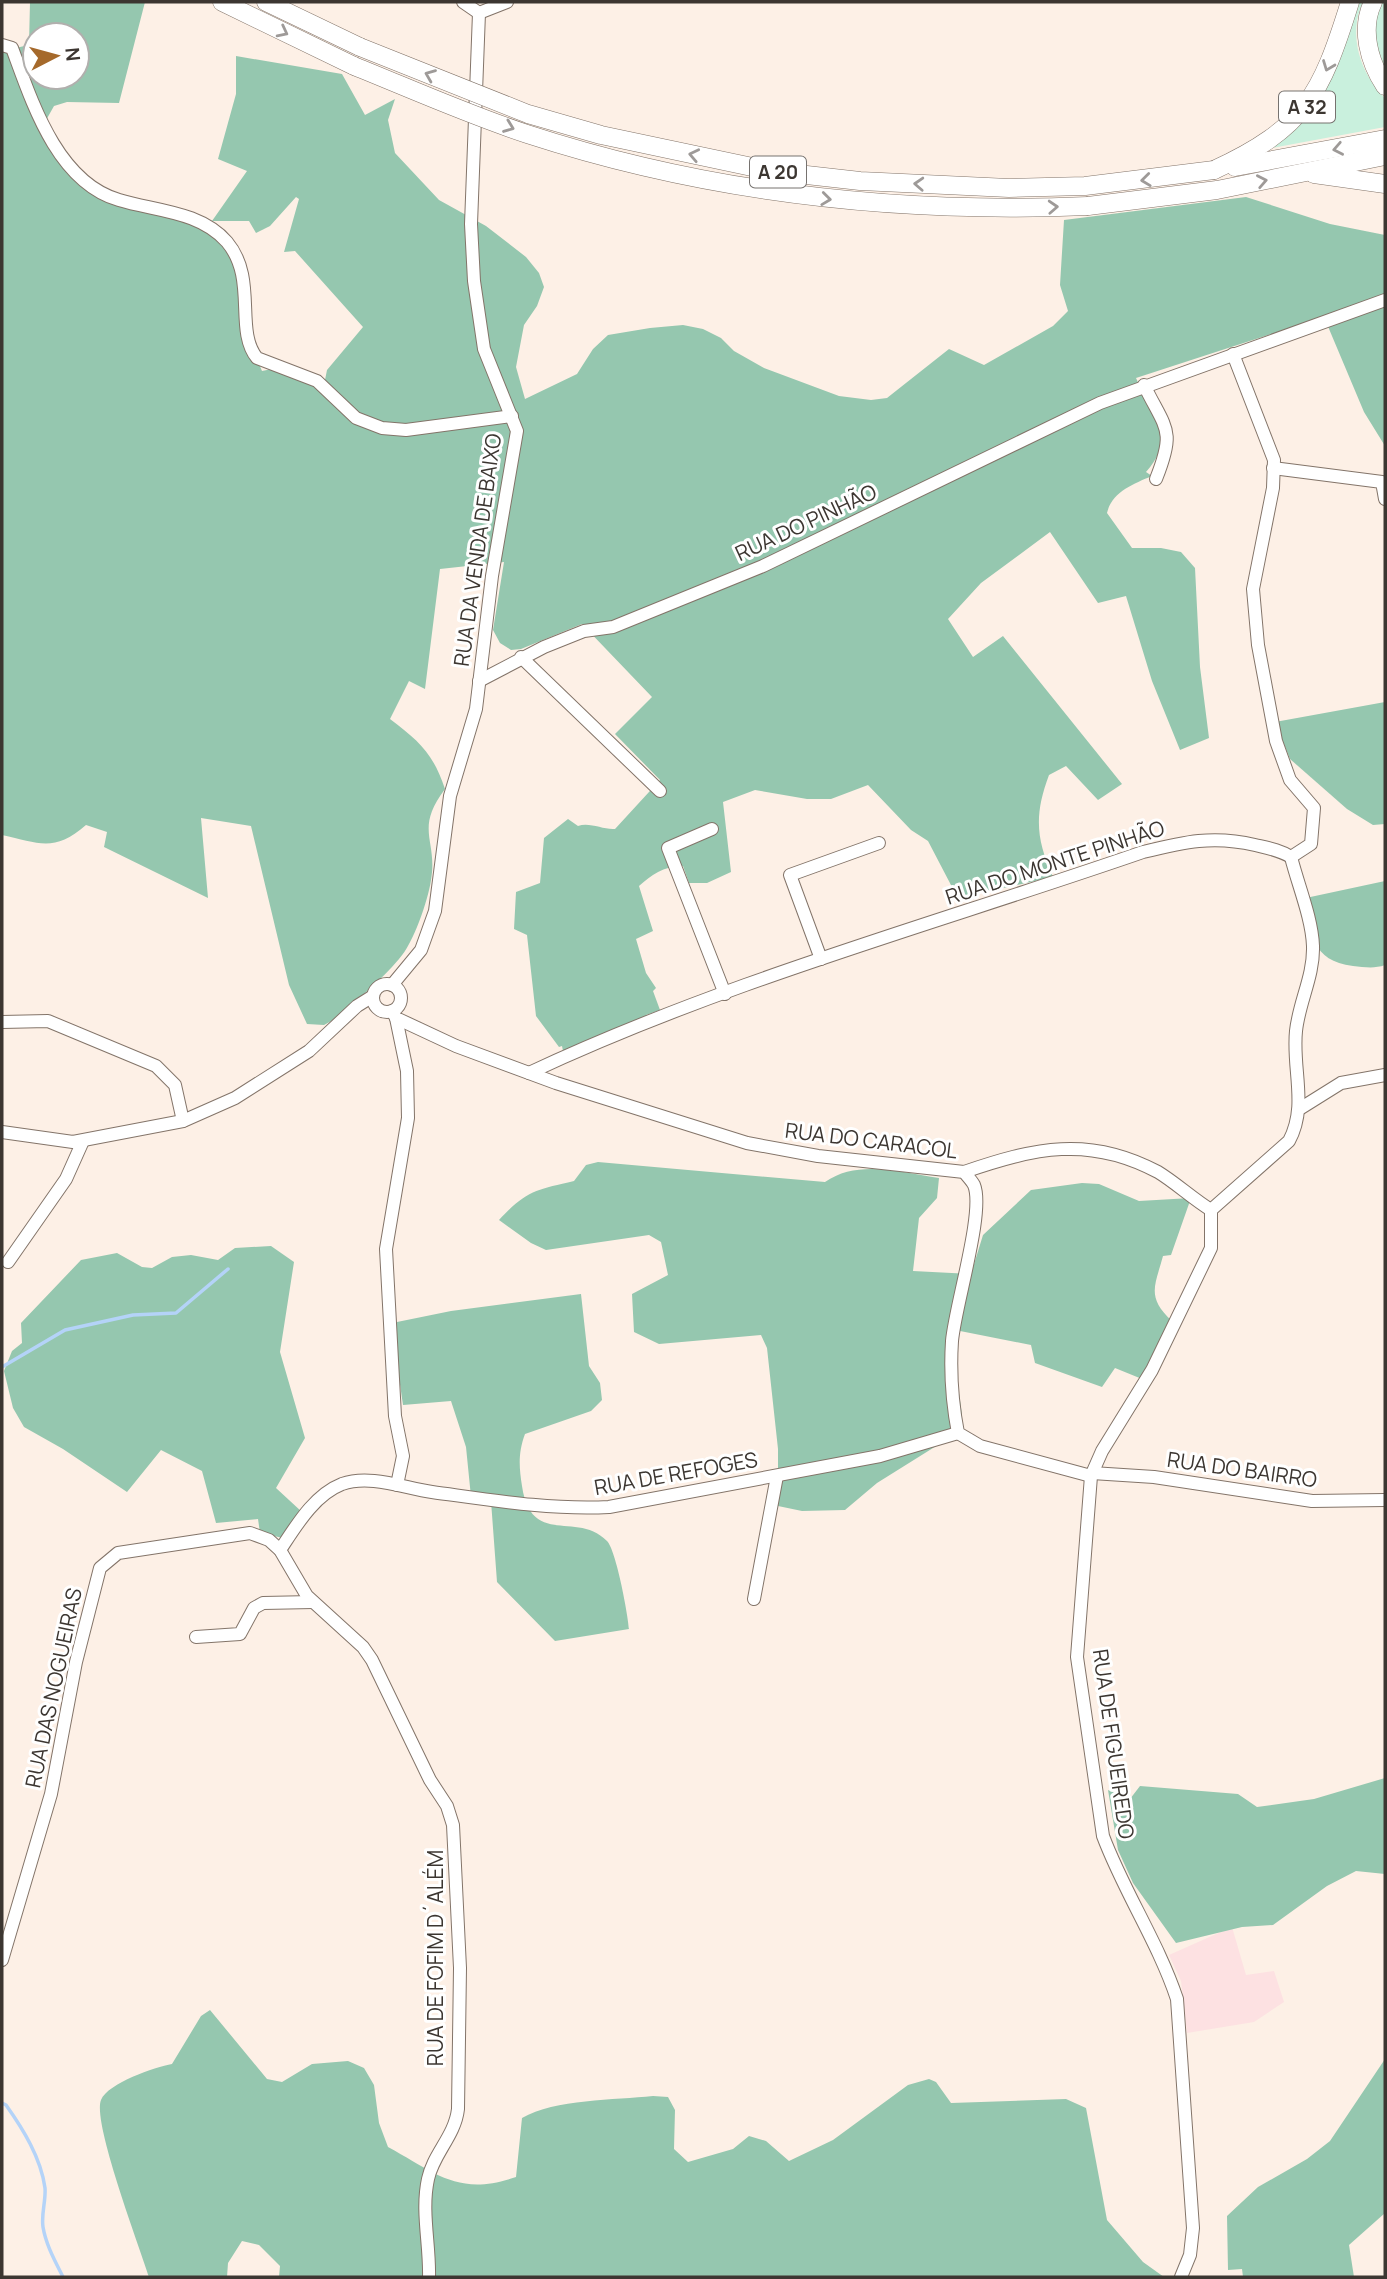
<svg xmlns="http://www.w3.org/2000/svg" width="1387" height="2279" font-family="Manrope,sans-serif">
<rect width="100%" height="100%" fill="#fdf0e6"/>
<polygon fill="#fde1e2" points="1232,1927 1246,1975 1274,1971 1284,2002 1254,2022 1187,2033 1181,1981 1169,1955"/>
<g fill="#c9f0dd">
<path d="M1355 2H1363C1347 34 1361 75 1385 98V127L1272 148 1298 124Z"/>
<path d="M1382 2H1385V71C1372 51 1370 22 1382 2Z"/>
</g>
<g fill="#95c7af" fill-rule="evenodd">
<path d="M30 2H145L119 103 67 102 54 106 45 122 85 186 203 220 232 242 247 336 262 371 272 369 324 385 327 370 363 327 295 251 284 252 299 199 296 197 270 226 256 233 249 221H212L247 171 218 159 236 94V56L342 74 365 115 395 99 388 120 395 153 439 200 486 226 526 257 539 273 544 287 537 306 524 325 516 367 525 399 577 374 593 349 608 335 650 328 683 325 703 329 721 338 734 351 764 368 839 396 871 400 887 398 949 349 984 365 1053 326 1068 311 1060 285 1064 220 1246 197 1330 224 1385 235V446L1364 412 1324 317 1136 378C1153 415 1179 434 1146 472L1152 476C1133 484 1112 492 1107 513L1132 548H1161L1181 552 1195 568 1200 667 1209 738 1180 750 1152 681 1126 596 1098 603 1050 532 981 583 948 619 973 657 1003 636 1122 784 1098 800 1066 766 1049 775C1034 815 1036 839 1053 877L962 897 952 887 928 841 911 830 868 785 831 799H807L755 790 723 802 731 872 707 883H689L683 866C666 865 651 875 639 886L653 931 636 939 646 973 656 988 653 991 660 1010 646 1015 648 1022 564 1056 562 1046 559 1047 536 1016 527 935 514 929 516 892 540 883 544 838 568 819 578 826C590 822 603 830 615 829L660 780 615 734 652 697 582 624 521 649 511 650 500 643 493 630 504 562 440 569 425 689 409 681 390 719C419 741 433 753 445 789 414 830 438 840 431 880 428 901 413 944 399 959 381 981 357 999 337 1018L324 1025 307 1024 289 985 251 826 201 818 208 898 104 847 107 832 86 825C54 853 39 843 2 835V51L29 45ZM35 35H77V77H35Z"/>
<polygon points="1385,702 1385,824 1373,825 1347,809 1290,759 1275,722"/>
<path d="M1385 881V965C1374 969 1364 967 1353 966 1311 961 1312 933 1301 899Z"/>
<path d="M598 1162 825 1182C857 1159 901 1172 939 1178L937 1198 919 1218 913 1271 971 1274 983 1235 1031 1190 1082 1183 1099 1184 1139 1201 1191 1198 1171 1255 1163 1256C1155 1286 1146 1297 1172 1321L1142 1379 1115 1368 1102 1387 1035 1363 1031 1345 950 1329 962 1415 957 1433 877 1483 845 1510 802 1511 778 1506V1449L767 1348 761 1335 659 1344 634 1332 632 1294 668 1275 661 1242 649 1235 546 1250 531 1243 499 1220C527 1190 536 1190 574 1181L586 1165Z"/>
<polygon points="271,1246 294,1262 280,1352 305,1438 276,1488 302,1512 283,1538 260,1533 258,1519 216,1523 202,1471 161,1450 127,1492 63,1449 24,1427 13,1408 4,1371 12,1351 22,1343 21,1323 81,1260 117,1253 142,1267 152,1268 172,1257 191,1255 218,1260 235,1248"/>
<path d="M581 1294 589 1366 600 1383 602 1400 591 1411 525 1434C518 1453 519 1467 522 1486 531 1548 577 1510 607 1541 616 1550 628 1614 629 1629L555 1641 497 1582 491 1501 471 1497 466 1447 451 1401 403 1405 396 1357 397 1322 451 1311Z"/>
<polygon points="1385,1778 1385,1874 1356,1871 1327,1886 1273,1925 1242,1927 1176,1943 1133,1883 1118,1850 1108,1790 1130,1799 1140,1786 1238,1794 1257,1807 1314,1799"/>
<path d="M210 2010 267 2079 282 2082 312 2064 348 2061 364 2068 374 2085 379 2123 388 2147C436 2173 458 2197 516 2177L522 2118C555 2099 615 2100 653 2096L668 2097 675 2110 674 2149 688 2162 733 2149 749 2136 766 2141 789 2161 833 2140 908 2085 929 2079 936 2082 951 2103 1066 2099 1086 2108 1107 2220 1143 2262 1164 2277H279L280 2266 259 2245 242 2241 228 2263 227 2277H149C140 2248 92 2122 101 2100 108 2083 155 2067 172 2064L201 2016Z"/>
<polygon points="1385,2059 1385,2213 1349,2245 1354,2277 1243,2277 1242,2269 1228,2270 1227,2216 1258,2187 1307,2159 1330,2141"/>
</g>
<g fill="none" stroke-linecap="round" stroke-linejoin="round">
<g stroke="#b4d3f8" stroke-width="3.5">
<polyline points="2,1367 65,1330 133,1315 176,1313 228,1269"/>
<path d="M2 2103 6 2105C23 2129 41 2158 45 2188 46 2201 41 2214 43 2227 46 2245 55 2261 63 2277"/>
</g>
<defs>
<g id="minor">
<polyline points="463,2 479,13"/>
<polyline points="479,13 507,2"/>
<path d="M2 45 12 48C32 102 57 182 119 200 155 211 200 211 227 242 258 279 234 330 257 358L317 381 356 418 382 428 406 430 512 416"/>
<polyline points="1233,354 1274,460 1273,488 1253,589 1258,645 1276,741 1290,780 1314,808 1311,844 1291,857"/>
<path d="M1144 385C1166 430 1176 429 1156 479"/>
<polyline points="1273,468 1382,482 1385,499"/>
<polyline points="521,657 660,791"/>
<polyline points="479,681 544,647 584,631 613,627 763,566 1100,403 1385,300"/>
<polyline points="712,829 668,848 725,994"/>
<polyline points="821,959 790,875 879,843"/>
<circle cx="387" cy="998" r="14"/>
<polyline points="392,985 421,950 435,911 450,796 476,709 492,576 517,431 484,349 474,281 471,224 479,13"/>
<path d="M392 1011 396 1018 456 1046 556 1083 747 1143 818 1156 964 1172C967 1176 972 1181 974 1185 985 1211 955 1306 952 1341 950 1372 952 1402 958 1433L980 1446 1091 1476"/>
<polyline points="396,1018 407,1071 408,1118 386,1249 395,1416 403,1456 397,1485"/>
<polyline points="2,1022 48,1021 156,1066 175,1085 183,1121"/>
<path d="M529 1073C725 981 938 923 1143 852 1184 842 1213 835 1255 845 1268 848 1280 850 1291 857"/>
<polyline points="1301,1108 1341,1083 1385,1075"/>
<polyline points="2,1132 73,1142 183,1121 235,1098 309,1051 357,1006 373,996"/>
<path d="M964 1172C1034 1148 1089 1135 1158 1172 1176 1183 1193 1199 1211 1210"/>
<polyline points="8,1262 66,1179 83,1141"/>
<polyline points="1092,1473 1154,1477 1312,1501 1385,1500"/>
<path d="M280 1550C296 1526 314 1495 342 1484 370 1474 404 1488 432 1492 491 1500 549 1510 609 1507L880 1456 958 1433"/>
<polyline points="754,1599 777,1476"/>
<polyline points="196,1637 240,1634 254,1608 263,1603 313,1602"/>
<path d="M2 1960 51 1794 76 1662 100 1568 118 1553 250 1533 269 1540 280 1550 307 1596 363 1647 372 1660 430 1780 447 1806 453 1825 460 1968 458 2109C455 2136 433 2154 428 2179 421 2211 430 2245 429 2277"/>
<path d="M1181 2277 1190 2255 1193 2228 1177 1999C1158 1942 1124 1892 1103 1836L1077 1657 1091 1476 1102 1451 1152 1370 1211 1248V1210L1289 1141C1308 1106 1292 1069 1296 1031 1299 1002 1314 976 1313 946 1312 918 1298 885 1291 857"/>
</g>
<g id="highway">
<polyline points="222,2 354,66"/>
<polyline points="266,2 360,47"/>
<path d="M1373 2C1360 29 1369 62 1385 86"/>
<polyline points="1235,167 1385,139"/>
<path d="M1214 170C1305 128 1321 95 1350 2"/>
<polyline points="1314,174 1385,184"/>
<polyline points="1088,206 1217,190 1385,156"/>
</g>
</defs>
<use href="#minor" stroke="#837469" stroke-width="14"/>
<use href="#highway" stroke="#837469" stroke-width="19"/>
<use href="#minor" stroke="#fff" stroke-width="12"/>
<use href="#highway" stroke="#fff" stroke-width="18"/>
<defs>
<g id="highway-bridge">
<polyline points="360,47 528,114 601,135 771,171 860,181 1009,188 1085,186 1214,170"/>
<path d="M354 66C411 89 469 115 527 134 708 193 898 214 1088 206"/>
</g>
</defs>
<use href="#highway-bridge" stroke="#837469" stroke-width="19" stroke-linecap="butt"/>
<use href="#highway-bridge" stroke="#fff" stroke-width="18"/>
</g>
<defs><path id="oneway-chevron" d="M-2-3.5L2.5 0L-2 3.5" fill="none" stroke-width="1.6" stroke-linecap="round" stroke-linejoin="round" transform="scale(1.75)"/></defs>
<g stroke="#9e9a98">
<use href="#oneway-chevron" transform="translate(283 32) rotate(27)"/>
<use href="#oneway-chevron" transform="translate(1328 66) rotate(111)"/>
<use href="#oneway-chevron" transform="translate(430 75) rotate(-158)"/>
<use href="#oneway-chevron" transform="translate(509 127) rotate(21)"/>
<use href="#oneway-chevron" transform="translate(1338 149) rotate(169)"/>
<use href="#oneway-chevron" transform="translate(694 155) rotate(-168)"/>
<use href="#oneway-chevron" transform="translate(1146 180) rotate(173)"/>
<use href="#oneway-chevron" transform="translate(1262 181) rotate(-11)"/>
<use href="#oneway-chevron" transform="translate(919 184) rotate(-177)"/>
<use href="#oneway-chevron" transform="translate(826 199) rotate(7)"/>
<use href="#oneway-chevron" transform="translate(1053 207) rotate(-3)"/>
</g>
<g text-anchor="middle" stroke-width="6" stroke-linejoin="round" paint-order="stroke">
<g fill="#fff" stroke="#76726f" stroke-width="2">
<rect x="1279" y="91.5" width="56" height="31" rx="5"/>
<rect x="750" y="156.5" width="56" height="31" rx="5"/>
</g>
<g font-size="19" font-weight="bold" fill="#3c3631">
<text x="1307" y="114">A 32</text>
<text x="778" y="179">A 20</text>
</g>
<g font-size="21" fill="#3c3631" stroke="#fff">
<text transform="translate(806 523) rotate(-25)" y="7">RUA DO PINHÃO</text>
<text transform="translate(478 550) rotate(-82)" y="7">RUA DA VENDA DE BAIXO</text>
<text transform="translate(1055 863) rotate(-18)" y="7">RUA DO MONTE PINHÃO</text>
<text transform="translate(871 1141) rotate(7)" y="7">RUA DO CARACOL</text>
<text transform="translate(1242 1470) rotate(8)" y="7">RUA DO BAIRRO</text>
<text transform="translate(676 1474) rotate(-10)" y="7">RUA DE REFOGES</text>
<text transform="translate(54 1688) rotate(-78)" y="7">RUA DAS NOGUEIRAS</text>
<text transform="translate(1113 1744) rotate(82)" y="7">RUA DE FIGUEIREDO</text>
<text transform="translate(436 1958) rotate(-90)" y="7">RUA DE FOFIM D´ALÉM</text>
</g>
</g>
<rect width="1387" height="2279" fill="none" stroke="#3c3631" stroke-width="7"/>
<g transform="translate(56 56) rotate(84)"><circle r="33" fill="#ffffff" stroke="#b1afad" stroke-width="2"/>
<path d="M0-5L12 26L0 18L-12 26Z" fill="#a5692b"/>
<text y="-10" font-size="19" font-weight="bold" text-anchor="middle" fill="#3c3631">N</text>
</g>
</svg>
